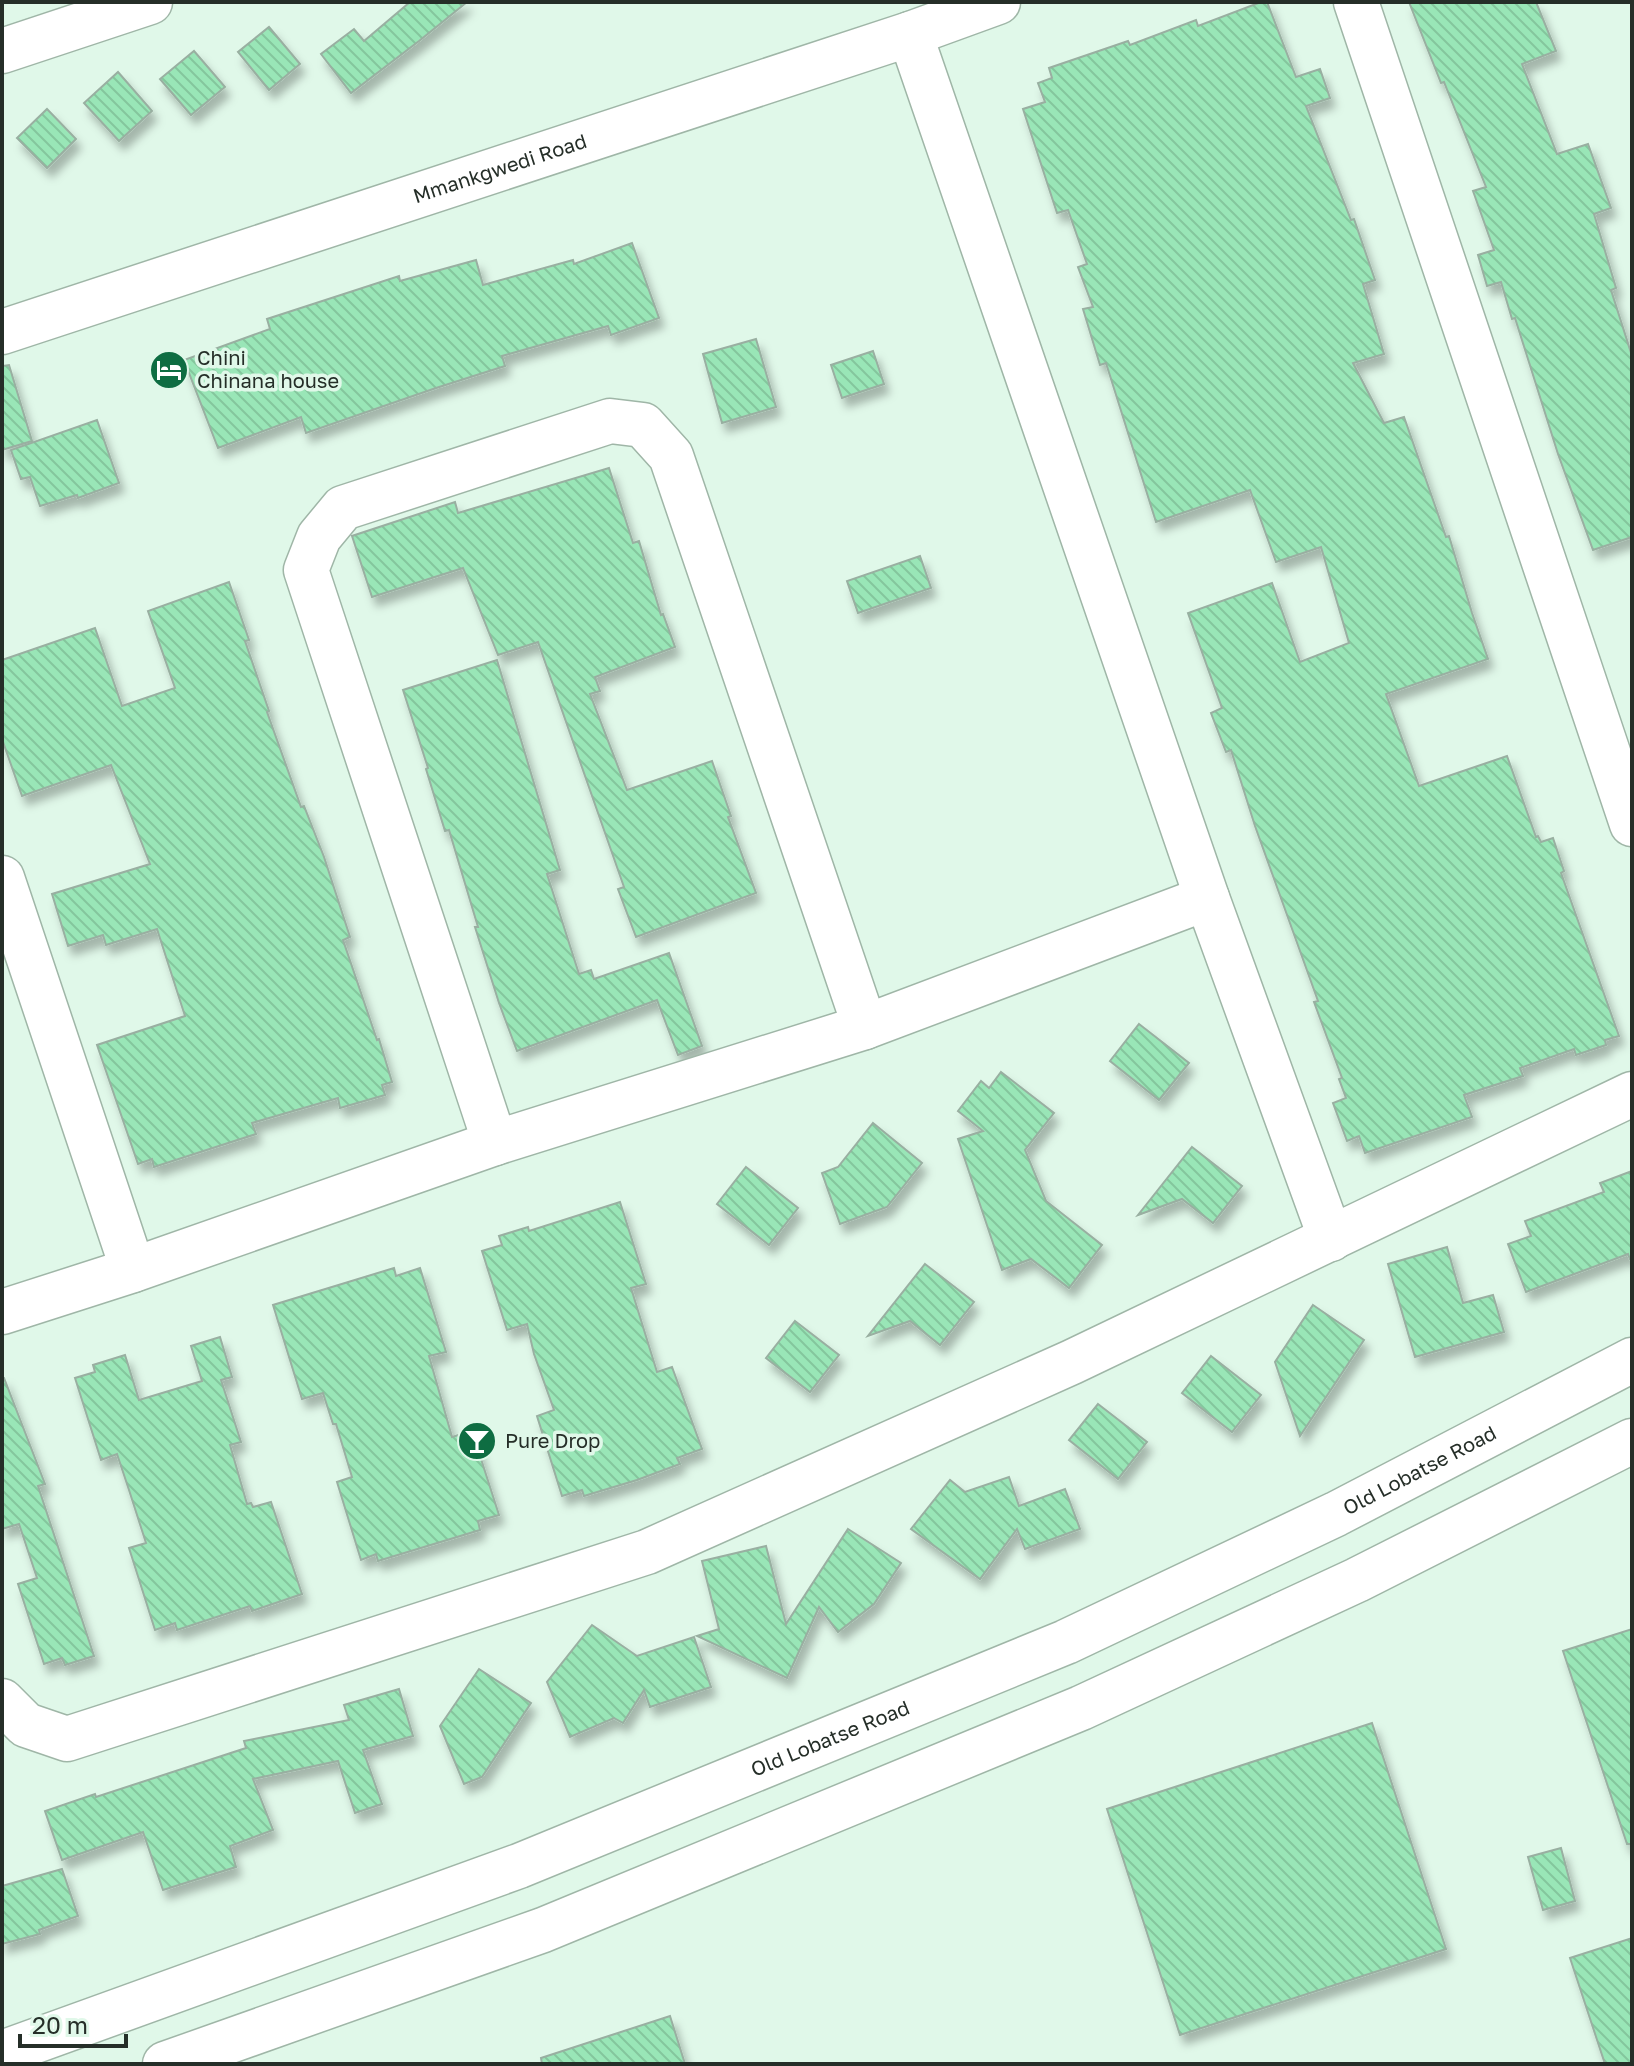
<svg xmlns="http://www.w3.org/2000/svg" width="1634" height="2066" font-family="'Golos Text',sans-serif">
<defs>
<pattern id="building-back-hatch" width="6" height="6" patternUnits="userSpaceOnUse" patternTransform="scale(2)"><rect width="6" height="6" fill="#99e6b7"/><path d="M-1 5l2 2M0 0l6 6M5-1l2 2" fill="none" stroke="#84c69d"/></pattern>
<filter id="shadow"><feDropShadow dx="5" dy="9" stdDeviation="4" flood-color="#0004"/></filter>
</defs>
<rect width="100%" height="100%" fill="#e0f8e9"/>
<g fill="url(#building-back-hatch)" stroke="#99afa1" stroke-width="2" filter="url(#shadow)">
<polygon points="410,2 467,2 419,41 351,93 321,54 354,29 364,41"/>
<polygon points="1261,2 1267,2 1296,77 1320,69 1330,98 1306,106 1351,220 1354,219 1375,280 1363,284 1384,354 1353,363 1384,423 1404,417 1446,537 1449,536 1472,613 1488,659 1386,694 1419,786 1507,756 1536,837 1538,836 1541,842 1553,838 1564,871 1561,873 1619,1036 1605,1040 1606,1045 1576,1055 1574,1049 1520,1068 1523,1076 1464,1095 1472,1117 1365,1153 1359,1136 1347,1141 1333,1103 1346,1098 1339,1079 1342,1078 1314,1002 1318,1001 1255,826 1231,750 1226,752 1211,713 1222,708 1188,613 1272,583 1300,662 1349,643 1321,547 1276,562 1250,490 1156,522 1106,363 1100,365 1083,309 1093,307 1078,267 1087,264 1068,210 1057,213 1023,109 1045,102 1038,83 1052,78 1049,68 1128,41 1130,45 1196,20 1198,26"/>
<polygon points="1409,2 1536,2 1556,51 1522,64 1557,154 1588,144 1611,208 1594,214 1616,288 1611,290 1632,356 1632,537 1593,550 1558,454 1515,318 1512,319 1501,282 1487,286 1478,255 1494,250 1473,191 1486,187 1444,82 1441,83"/>
<polygon points="269,27 300,64 269,90 238,52"/>
<polygon points="194,51 225,87 191,115 160,79"/>
<polygon points="118,72 152,111 119,141 84,103"/>
<polygon points="47,109 76,139 47,168 17,138"/>
<polygon points="632,243 659,318 611,335 608,326 502,356 505,366 436,388 306,433 301,417 218,448 184,360 270,329 267,319 399,276 400,281 476,260 483,285 573,260 574,264"/>
<polygon points="756,339 776,407 722,423 703,354"/>
<polygon points="873,351 884,384 842,398 831,365"/>
<polygon points="9,365 32,441 2,450 2,366"/>
<polygon points="97,420 119,483 78,498 77,495 40,506 30,477 21,479 11,450"/>
<polygon points="609,468 633,543 639,541 661,615 663,614 675,647 595,677 600,691 590,694 627,790 712,761 731,816 728,817 756,893 636,937 618,889 624,887 538,642 498,655 463,568 372,597 352,536 455,502 458,513"/>
<polygon points="920,556 931,588 858,613 847,581"/>
<polygon points="229,582 249,640 245,641 269,711 267,712 301,807 304,806 324,857 350,937 343,940 377,1040 379,1039 392,1082 382,1085 385,1095 340,1108 338,1098 252,1123 256,1134 154,1167 152,1159 138,1164 97,1045 185,1016 157,929 106,945 103,935 68,946 52,894 150,864 111,765 22,796 2,739 2,660 95,628 122,706 175,688 148,611"/>
<polygon points="497,660 560,870 547,874 579,974 591,970 594,979 669,953 702,1046 678,1055 657,1000 517,1051 499,1003 475,927 478,927 449,830 445,831 426,769 428,768 403,690"/>
<polygon points="1139,1024 1189,1063 1159,1100 1110,1061"/>
<polygon points="1001,1072 1054,1113 1025,1150 1046,1201 1102,1245 1069,1288 1031,1259 1002,1270 958,1139 983,1131 958,1111 981,1081 989,1088"/>
<polygon points="873,1123 922,1163 887,1207 840,1224 822,1173 838,1167"/>
<polygon points="1192,1147 1242,1186 1213,1223 1182,1199 1138,1215"/>
<polygon points="746,1167 798,1208 769,1245 717,1204"/>
<polygon points="1632,1171 1632,1258 1630,1259 1628,1254 1526,1292 1508,1244 1531,1236 1525,1221 1604,1192 1600,1183"/>
<polygon points="620,1202 646,1284 631,1288 657,1372 672,1367 702,1449 677,1458 680,1464 637,1480 584,1496 582,1490 562,1496 537,1416 554,1410 534,1354 527,1324 507,1330 482,1251 502,1245 499,1236 528,1227 529,1231"/>
<polygon points="1447,1247 1463,1303 1493,1295 1504,1332 1415,1357 1388,1264"/>
<polygon points="925,1264 974,1302 940,1345 910,1321 868,1336"/>
<polygon points="394,1268 396,1276 420,1268 446,1352 429,1356 452,1437 472,1431 499,1515 478,1521 480,1530 378,1561 376,1554 361,1560 337,1482 352,1477 336,1424 333,1424 323,1393 302,1399 273,1305"/>
<polygon points="1313,1305 1364,1340 1300,1436 1275,1362"/>
<polygon points="795,1321 839,1355 810,1392 766,1358"/>
<polygon points="220,1337 232,1377 221,1380 241,1442 230,1445 247,1504 251,1503 253,1507 271,1502 302,1594 252,1611 250,1606 177,1630 175,1623 155,1630 129,1548 146,1543 129,1490 117,1454 101,1460 75,1378 95,1372 93,1365 125,1355 139,1400 202,1381 191,1346"/>
<polygon points="1211,1356 1261,1395 1232,1432 1182,1393"/>
<polygon points="2,1378 4,1378 45,1484 38,1486 94,1656 65,1665 62,1658 44,1664 18,1584 37,1578 19,1524 2,1529"/>
<polygon points="1098,1404 1147,1442 1118,1479 1069,1440"/>
<polygon points="1009,1477 1019,1506 1065,1489 1080,1529 1025,1549 1017,1529 980,1579 911,1529 950,1480 965,1492"/>
<polygon points="848,1529 901,1563 874,1604 838,1632 819,1607 787,1678 697,1636 719,1629 702,1561 766,1546 786,1624"/>
<polygon points="592,1625 637,1656 694,1637 711,1687 650,1707 644,1690 623,1723 614,1718 570,1737 547,1682"/>
<polygon points="1632,1629 1632,1844 1627,1844 1563,1651"/>
<polygon points="479,1669 531,1703 482,1777 464,1784 440,1726"/>
<polygon points="399,1689 413,1736 363,1750 382,1804 355,1813 338,1761 253,1779 273,1830 230,1846 236,1867 163,1890 143,1832 62,1860 45,1811 95,1794 96,1797 246,1748 244,1741 349,1720 344,1705"/>
<polygon points="1372,1723 1446,1949 1180,2035 1107,1809"/>
<polygon points="1561,1848 1575,1901 1543,1910 1528,1857"/>
<polygon points="62,1869 78,1916 39,1930 40,1934 2,1944 2,1886"/>
<polygon points="1632,1938 1632,2064 1605,2064 1570,1958"/>
<polygon points="670,2016 685,2064 542,2064 541,2058"/>
</g>
<g fill="none" stroke-linecap="round" stroke-linejoin="round">
<defs>
<g id="minor">
<polyline points="1356,2 1632,824"/>
<polyline points="910,34 1207,898 1331,1239"/>
<polyline points="2,51 150,2"/>
<path id="s1" d="M2 332 910 34 998 2"/>
<polyline points="2,878 133,1270"/>
<polyline points="495,1143 306,570 319,537 343,508 610,421 643,425 671,456 865,1027"/>
<polyline points="2,1312 133,1270 495,1143 865,1027 1207,898"/>
<polyline points="2,1701 26,1725 67,1739 647,1552 1072,1362 1632,1094"/>
</g>
<g id="major">
<path id="s2" d="M2 2053 519 1866 1066 1642 1336 1514 1632 1360"/>
<polyline points="165,2064 543,1930 1081,1708 1357,1580 1632,1441"/>
</g>
</defs>
<use href="#minor" stroke="#9fb6a7" stroke-width="47"/>
<use href="#major" stroke="#9fb6a7" stroke-width="47"/>
<use href="#minor" stroke="#fff" stroke-width="44"/>
<use href="#major" stroke="#fff" stroke-width="44"/>
</g>
<defs>
<symbol id="hotel-disc" viewBox="-11 -11 22 22"><circle r="9.5" fill="#0e6d42" stroke="#e0f8e9"/><path d="M-6-4.5h1.5V1H6V5H4.5V3h-9V5H-6ZM-4 0a1.8 1.8 0 1 1 3.6 0ZM.5 0V-2.5h3Q6-2.5 6 0Z" fill="#fff"/></symbol>
<symbol id="bar-disc" viewBox="-11 -11 22 22"><circle r="9.5" fill="#0e6d42" stroke="#e0f8e9"/><path d="M-6-5H6L.8 .8V4.5H3.5V6h-7V4.5H-.8V.8Z" fill="#fff"/></symbol>
</defs>
<g fill-rule="evenodd">
<use href="#hotel-disc" x="147" y="348" width="44" height="44"/>
<use href="#bar-disc" x="455" y="1419" width="44" height="44"/>
</g>
<g text-anchor="middle" stroke-width="7" stroke-linejoin="round" paint-order="stroke">
<g font-size="20" fill="#252e28" stroke="#e0f8e9">
<text dy="7" stroke="none"><textPath href="#s1" startOffset="524">Mmankgwedi Road</textPath></text>
<text dy="7" stroke="none"><textPath href="#s2" startOffset="1534">Old Lobatse Road</textPath></text>
<text dy="7" stroke="none"><textPath href="#s2" startOffset="886">Old Lobatse Road</textPath></text>
</g>
<g font-size="20" fill="#252e28" stroke="#e0f8e9" text-anchor="start">
<text x="197" y="365">Chini<tspan x="197" dy="23">Chinana house</tspan></text>
<text x="505" y="1448">Pure Drop</text>
</g>
</g>
<rect width="1634" height="2066" fill="none" stroke="#252e28" stroke-width="8"/>
<path d="M20 2034v12h106v-12" fill="none" stroke="#252e28" stroke-width="4"/>
<text x="32" y="2034" font-size="24" fill="#252e28" stroke="#e0f8e9" stroke-width="6" paint-order="stroke">20 m</text>
</svg>
